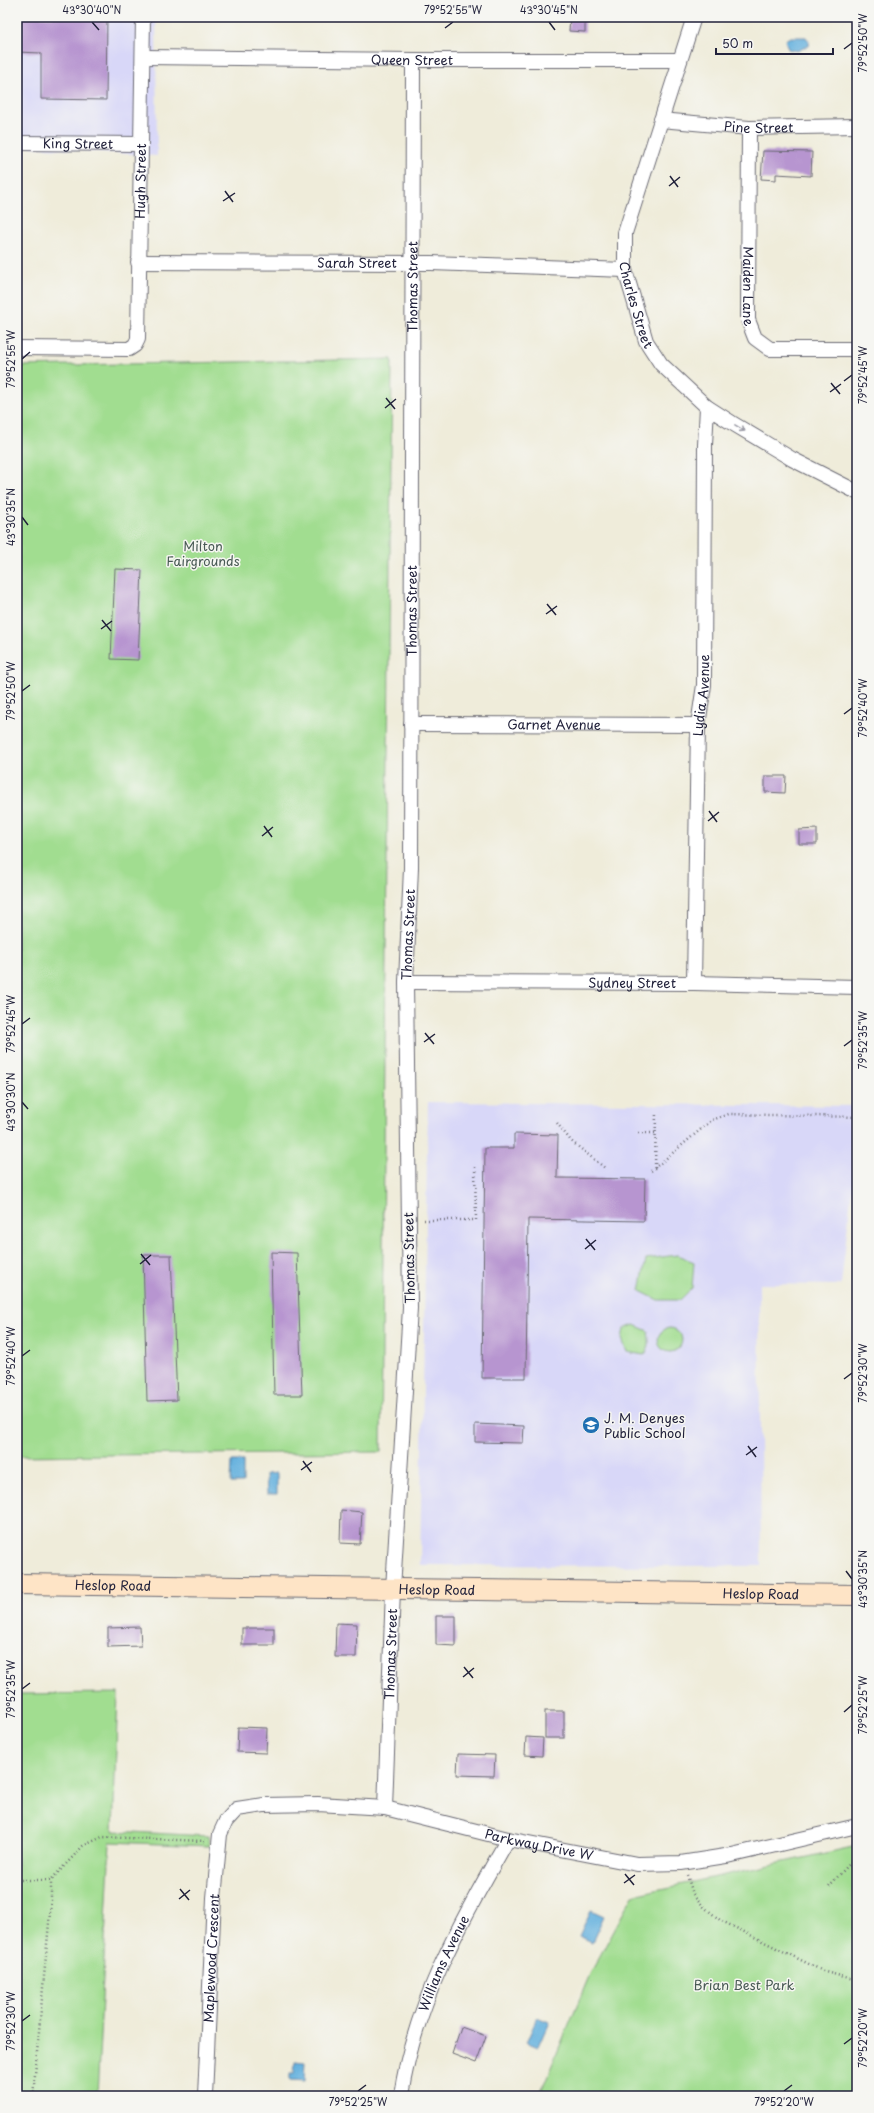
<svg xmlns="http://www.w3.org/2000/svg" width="874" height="2113" font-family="'Playpen Sans',sans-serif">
<rect width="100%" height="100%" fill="#f6f6f2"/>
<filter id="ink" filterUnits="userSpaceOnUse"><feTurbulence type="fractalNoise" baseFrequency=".025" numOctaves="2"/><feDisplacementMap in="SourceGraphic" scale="8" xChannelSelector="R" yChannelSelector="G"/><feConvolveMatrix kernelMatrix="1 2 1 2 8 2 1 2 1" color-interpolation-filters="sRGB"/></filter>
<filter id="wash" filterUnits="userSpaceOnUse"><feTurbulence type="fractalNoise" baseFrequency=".012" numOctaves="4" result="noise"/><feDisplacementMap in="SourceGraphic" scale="16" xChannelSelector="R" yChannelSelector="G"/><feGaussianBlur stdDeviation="0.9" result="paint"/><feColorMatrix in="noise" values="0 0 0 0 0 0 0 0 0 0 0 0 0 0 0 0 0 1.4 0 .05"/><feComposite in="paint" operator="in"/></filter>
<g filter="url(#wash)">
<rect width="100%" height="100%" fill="#efecda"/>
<g fill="#d8d7f8">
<polygon points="17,17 156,17 157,156 17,146"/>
<polygon points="428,1102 857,1106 857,1175 851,1196 841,1285 759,1284 761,1566 420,1565"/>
</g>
<g fill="#a1dd90" stroke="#628066">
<polygon points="392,359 381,1452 17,1456 17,366"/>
<polygon points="677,1255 694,1262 692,1288 680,1300 658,1300 640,1291 646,1259"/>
<path d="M634 1325 648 1331C649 1340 651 1348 644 1355L627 1352 622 1339 624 1329Z"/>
<circle cx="670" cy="1340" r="12"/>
<polygon points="118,1693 113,1831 208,1836 209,1846 110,1842 97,2096 17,2096 17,1694"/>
<polygon points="857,1846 857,2096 539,2096 590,1974 633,1895"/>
</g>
<g fill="#65b1de" stroke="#446a8c">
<polygon points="790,37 806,37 809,41 808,46 797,51 788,49 785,40"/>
<polygon points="232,1461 243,1461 243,1483 231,1483"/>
<polygon points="277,1473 277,1494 267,1494 266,1474"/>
<polygon points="591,1910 604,1916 592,1942 579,1936"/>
<polygon points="537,2017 549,2022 538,2047 526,2042"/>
<polygon points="295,2061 306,2062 305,2081 290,2080 290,2074 294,2074"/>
</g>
<g id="blocks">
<g fill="#b795d0">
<polygon points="17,17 107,17 106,100 41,99 41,53 17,52"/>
<polygon points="570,17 585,17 585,32 569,31"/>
<polygon points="763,151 812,152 811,176 776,174 776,180 761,179"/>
<polygon points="115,569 142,570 138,660 111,659"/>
<polygon points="765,776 786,776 785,793 765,792"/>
<polygon points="817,829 817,844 799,844 799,830"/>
<polygon points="514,1134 558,1135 557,1178 645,1179 644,1221 528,1219 526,1378 482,1378 485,1148 514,1148"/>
<polygon points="271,1252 297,1253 302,1395 274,1395"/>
<polygon points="143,1255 171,1255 177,1400 147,1401"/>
<polygon points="475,1424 524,1426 523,1443 475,1442"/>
<polygon points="341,1510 362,1512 360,1544 340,1543"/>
<polygon points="436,1616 456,1616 456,1646 436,1645"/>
<polygon points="336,1623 357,1624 356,1657 335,1657"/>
<polygon points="140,1627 141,1646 108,1647 108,1628"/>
<rect x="242" y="1628" width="32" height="17"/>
<rect x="545" y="1711" width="19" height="27"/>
<polygon points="238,1727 267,1728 266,1753 237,1752"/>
<polygon points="526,1737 543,1738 542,1756 525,1755"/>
<polygon points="458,1754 495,1755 494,1776 457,1775"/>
<polygon points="461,2027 486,2036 476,2063 452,2054"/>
</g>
</g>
</g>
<g filter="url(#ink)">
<use href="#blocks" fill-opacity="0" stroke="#6a6973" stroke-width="1"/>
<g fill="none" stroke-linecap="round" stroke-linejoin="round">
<defs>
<g id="street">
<path id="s1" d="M694 17 625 233V270L646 341 661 364 707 407 732 423 792 459 857 492"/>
<path id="s2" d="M143 57 413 60H680"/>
<path id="s3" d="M661 120 749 128 857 126"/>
<path id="s4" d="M749 128 748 320 755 338 770 349H857"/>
<path id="s5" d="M17 143 140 144"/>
<path id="s6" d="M138 262 431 263 625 270"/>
<path id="s7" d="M17 348 129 349 135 345 138 339 143 17"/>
<path id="s8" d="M411 724 698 725"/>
<path id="s9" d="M406 982 694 983 857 987"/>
<path id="s10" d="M694 983 698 725 704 685 705 445 707 407"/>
<path id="s11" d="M385 1808 393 1589 410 1308 406 982 411 868 413 60"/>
<path id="s12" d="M205 2096 214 1898 220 1834 226 1821 237 1809 264 1805 318 1804 385 1808 508 1839 637 1864 681 1863 732 1855 857 1826"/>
<path id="s13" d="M401 2096C414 2004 462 1919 508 1839"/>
</g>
<g id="secondary">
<path id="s14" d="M17 1584 857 1595"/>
</g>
</defs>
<use href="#street" stroke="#6a6973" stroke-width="16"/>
<use href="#secondary" stroke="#6a6973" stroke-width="22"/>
<g stroke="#6a6973" stroke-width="2.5" stroke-dasharray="1 3" stroke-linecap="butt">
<polyline points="557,1123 571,1141 605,1168"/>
<polyline points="638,1133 656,1133"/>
<polyline points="655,1168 656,1112"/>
<polyline points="651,1171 712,1120 729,1114 857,1117"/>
<polyline points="424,1220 476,1220 475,1167"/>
<polyline points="687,1875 693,1894 704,1907 720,1920 825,1972 857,1980"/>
<polyline points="17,1880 51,1880 83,1846 102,1837 205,1841"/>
<polyline points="829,1886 857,1856"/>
<polyline points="33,2096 51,1901 51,1880"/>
</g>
<use href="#street" stroke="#fff" stroke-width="14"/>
<use href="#secondary" stroke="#fee4c6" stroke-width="20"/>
</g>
<defs><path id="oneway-shaft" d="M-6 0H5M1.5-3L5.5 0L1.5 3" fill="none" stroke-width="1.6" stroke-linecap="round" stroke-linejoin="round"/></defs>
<use stroke="#9c9ca7" href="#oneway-shaft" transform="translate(740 428) rotate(31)"/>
</g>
<path fill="none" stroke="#22223b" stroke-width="1.5" d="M92 22 99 30M549 22 555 30M445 28 453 22M844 49 852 43M670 176 678 187M669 186 680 177M225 191 233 202M223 201 235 193M22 359 30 352M844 381 852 375M831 383 840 394M830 392 841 384M386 398 395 409M385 408 396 399M22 517 28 525M547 604 556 615M546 614 557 606M102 620 111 631M101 629 112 621M22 691 30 685M844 714 852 708M709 811 717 822M708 821 719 812M264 826 272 837M262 836 273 827M22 1024 30 1018M425 1033 434 1044M424 1042 435 1034M844 1046 852 1040M22 1102 28 1109M586 1239 595 1250M585 1249 596 1240M141 1254 150 1265M140 1264 151 1255M22 1356 30 1350M844 1379 852 1373M748 1446 756 1457M746 1455 757 1447M303 1461 311 1472M301 1470 312 1462M846 1571 852 1579M464 1667 473 1678M463 1677 474 1668M22 1689 30 1683M844 1712 852 1705M625 1874 634 1885M624 1883 635 1875M180 1889 189 1900M179 1899 190 1890M22 2021 30 2015M844 2044 852 2038M358 2091 366 2085M784 2091 792 2085"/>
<defs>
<symbol id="school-disc" viewBox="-11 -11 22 22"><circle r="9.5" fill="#1f6fb2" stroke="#f6f6f2"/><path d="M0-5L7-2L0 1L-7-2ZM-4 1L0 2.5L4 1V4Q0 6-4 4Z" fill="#fff"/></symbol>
</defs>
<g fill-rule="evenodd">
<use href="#school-disc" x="581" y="1415" width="20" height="20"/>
</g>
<g text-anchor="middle" stroke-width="3" stroke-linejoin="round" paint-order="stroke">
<g font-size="13" fill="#22223b" stroke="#f6f6f2">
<text dy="5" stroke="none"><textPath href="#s2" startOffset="269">Queen Street</textPath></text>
<text dy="5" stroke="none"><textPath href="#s3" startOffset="98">Pine Street</textPath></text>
<text dy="5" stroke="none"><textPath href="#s5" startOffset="61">King Street</textPath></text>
<text dy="5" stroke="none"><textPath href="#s7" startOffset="284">Hugh Street</textPath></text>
<text dy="5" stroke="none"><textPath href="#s6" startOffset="219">Sarah Street</textPath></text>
<text dy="5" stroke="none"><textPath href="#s11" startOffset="1522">Thomas Street</textPath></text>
<text dy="5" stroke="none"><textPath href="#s4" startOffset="158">Maiden Lane</textPath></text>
<text dy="5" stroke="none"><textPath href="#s1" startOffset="300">Charles Street</textPath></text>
<text dy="5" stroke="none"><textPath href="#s11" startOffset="1198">Thomas Street</textPath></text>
<text dy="5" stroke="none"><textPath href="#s10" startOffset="288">Lydia Avenue</textPath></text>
<text dy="5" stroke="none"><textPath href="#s8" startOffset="143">Garnet Avenue</textPath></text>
<text dy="5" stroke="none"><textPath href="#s11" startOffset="874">Thomas Street</textPath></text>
<text dy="5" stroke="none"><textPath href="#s9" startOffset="226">Sydney Street</textPath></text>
<text transform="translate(409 1258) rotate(-91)" y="5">Thomas Street</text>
<text dy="5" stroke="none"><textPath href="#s14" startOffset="96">Heslop Road</textPath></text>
<text dy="5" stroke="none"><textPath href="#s14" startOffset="420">Heslop Road</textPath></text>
<text dy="5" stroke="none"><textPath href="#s14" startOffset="744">Heslop Road</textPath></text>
<text dy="5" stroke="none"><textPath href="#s11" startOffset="154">Thomas Street</textPath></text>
<text dy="5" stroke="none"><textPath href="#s12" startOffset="600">Parkway Drive W</textPath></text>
<text dy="5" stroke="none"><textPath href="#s12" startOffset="138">Maplewood Crescent</textPath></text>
<text dy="5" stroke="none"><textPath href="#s13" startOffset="140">Williams Avenue</textPath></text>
</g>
<g font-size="13" fill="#485a54" stroke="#f6f6f2">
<text x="203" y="551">Milton<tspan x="203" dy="15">Fairgrounds</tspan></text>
<text x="744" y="1990">Brian Best Park</text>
</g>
<g font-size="13" fill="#22223b" stroke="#f6f6f2" text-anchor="start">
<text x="604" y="1423">J. M. Denyes<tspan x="604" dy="15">Public School</tspan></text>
</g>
</g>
<rect width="874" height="2113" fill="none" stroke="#f6f6f2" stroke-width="44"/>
<path d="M716 48v6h117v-6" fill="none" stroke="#22223b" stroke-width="2"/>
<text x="722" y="48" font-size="12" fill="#22223b" stroke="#f6f6f2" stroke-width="3" paint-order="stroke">50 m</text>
<rect x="22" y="22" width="830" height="2069" fill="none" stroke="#22223b" stroke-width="1.5"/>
<g font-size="10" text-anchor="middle" fill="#22223b">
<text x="92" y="14">43°30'40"N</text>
<text x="453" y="14">79°52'55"W</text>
<text x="549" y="14">43°30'45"N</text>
<text transform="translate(863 43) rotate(-90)" y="4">79°52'50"W</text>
<text transform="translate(11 359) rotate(-90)" y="4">79°52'55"W</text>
<text transform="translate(863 375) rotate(-90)" y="4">79°52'45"W</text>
<text transform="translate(11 517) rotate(-90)" y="4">43°30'35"N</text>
<text transform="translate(11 691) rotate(-90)" y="4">79°52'50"W</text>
<text transform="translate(863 708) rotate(-90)" y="4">79°52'40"W</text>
<text transform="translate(11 1024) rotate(-90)" y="4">79°52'45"W</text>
<text transform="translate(863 1040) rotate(-90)" y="4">79°52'35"W</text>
<text transform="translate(11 1102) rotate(-90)" y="4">43°30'30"N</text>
<text transform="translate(11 1356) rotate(-90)" y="4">79°52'40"W</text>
<text transform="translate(863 1373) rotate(-90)" y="4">79°52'30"W</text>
<text transform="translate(863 1579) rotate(-90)" y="4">43°30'35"N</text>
<text transform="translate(11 1689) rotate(-90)" y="4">79°52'35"W</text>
<text transform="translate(863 1705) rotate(-90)" y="4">79°52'25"W</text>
<text transform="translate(11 2021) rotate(-90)" y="4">79°52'30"W</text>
<text transform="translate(863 2038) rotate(-90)" y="4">79°52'20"W</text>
<text x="358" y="2106">79°52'25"W</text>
<text x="784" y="2106">79°52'20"W</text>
</g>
</svg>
